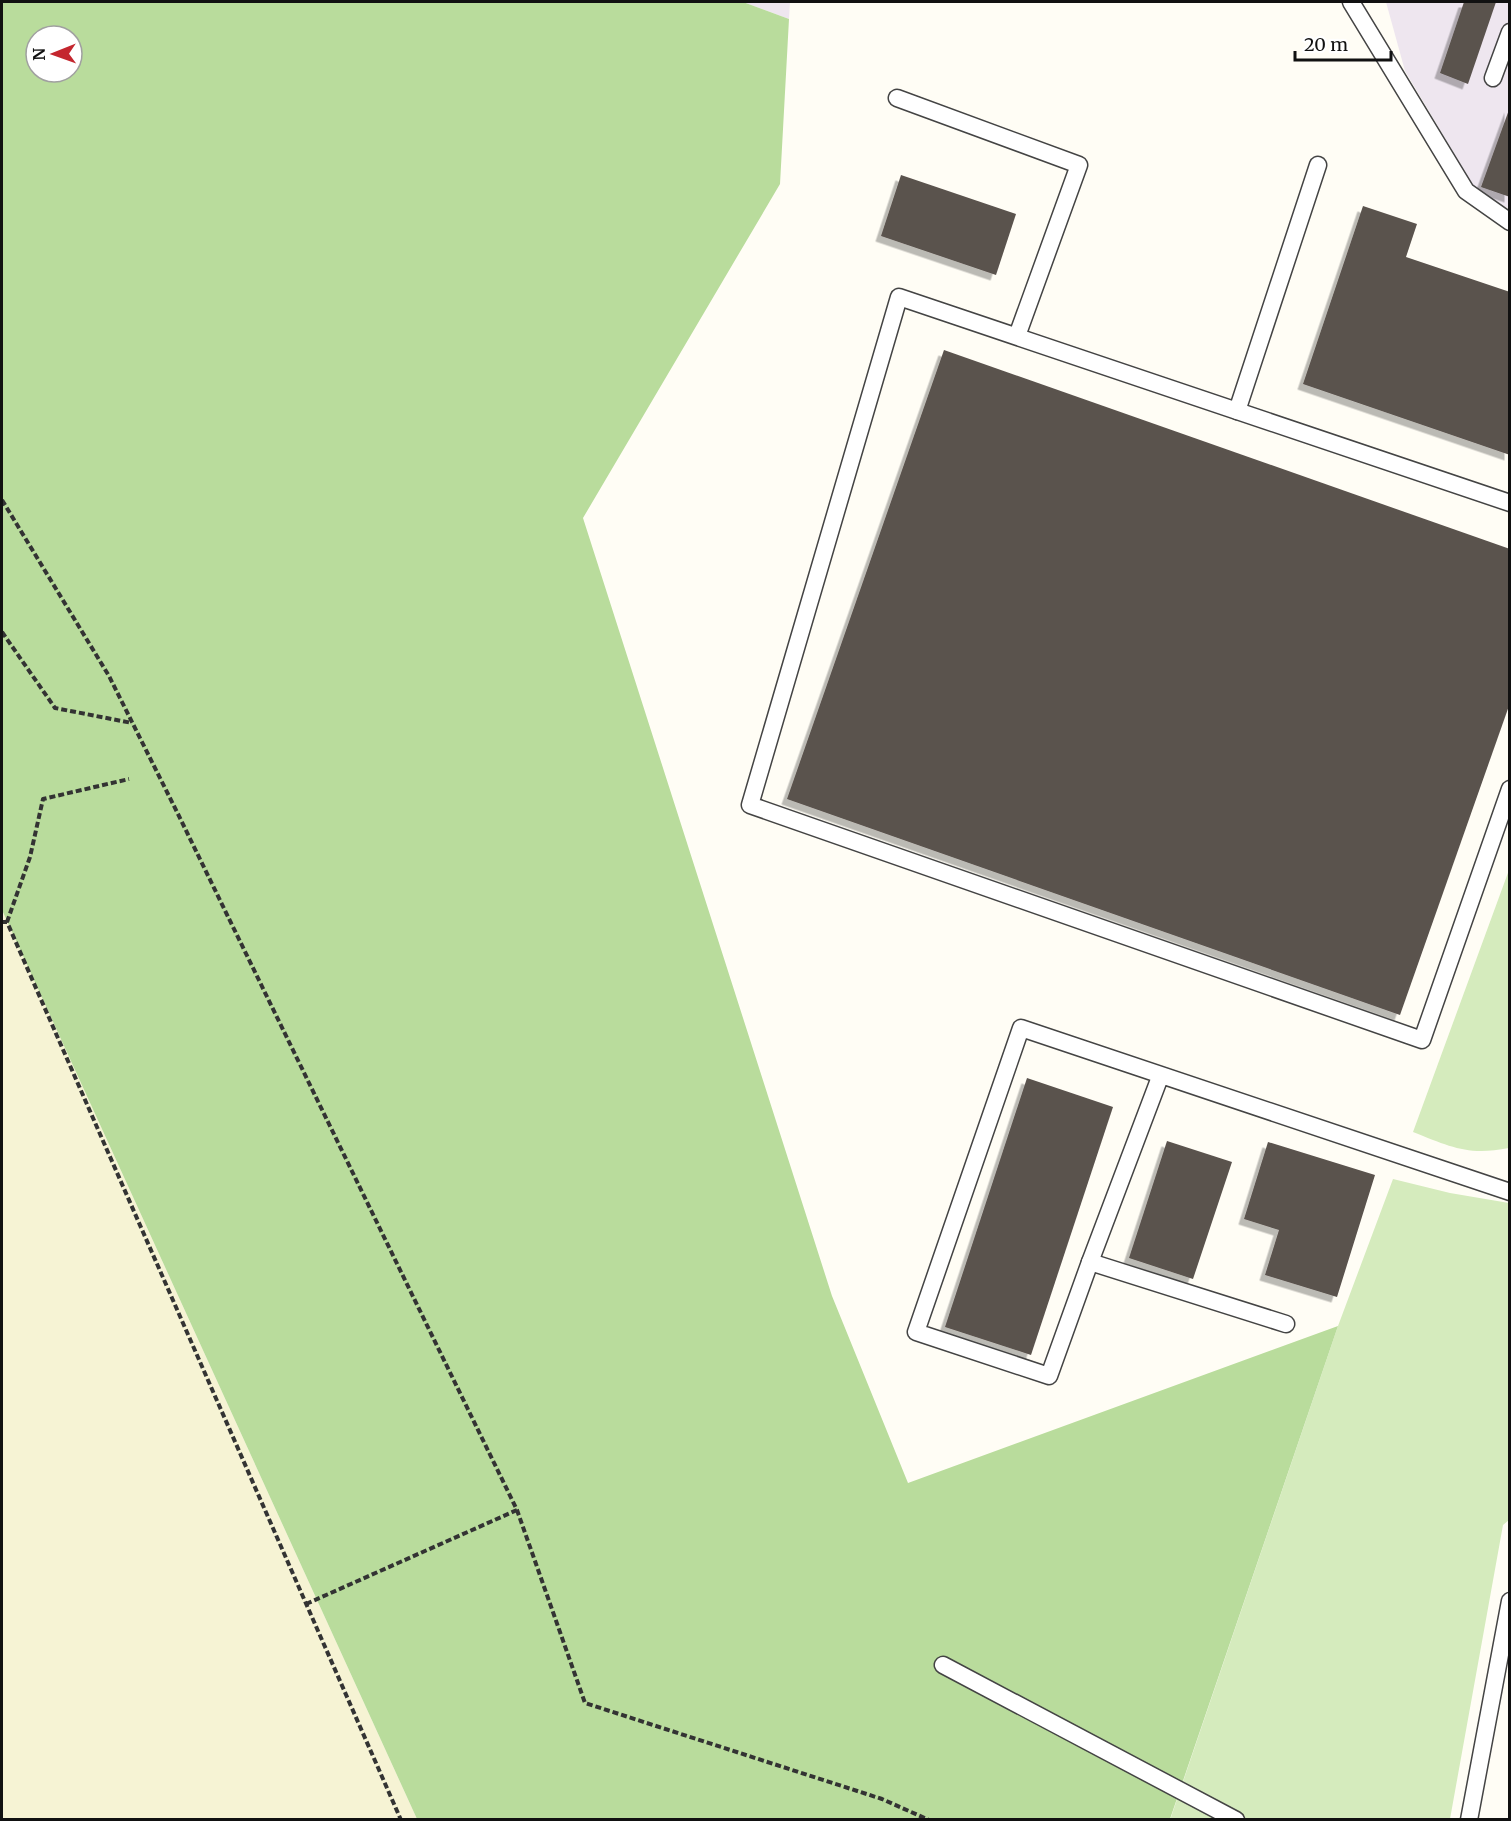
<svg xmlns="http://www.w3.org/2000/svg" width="1511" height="1821" font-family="Merriweather,serif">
<defs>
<filter id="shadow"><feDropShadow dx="-5.5" dy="5.5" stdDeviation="0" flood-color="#0004"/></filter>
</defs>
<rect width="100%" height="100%" fill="#fffdf5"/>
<g fill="#eee6ef">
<polygon points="743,2 790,2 789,19"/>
<polygon points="1386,2 1509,2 1509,209 1474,187 1405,71"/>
</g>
<polygon fill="#f6f3d4" points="2,910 417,1819 2,1819"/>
<g fill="#d5ebbd">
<path d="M1509 870V1148C1468 1156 1451 1147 1413 1132Z"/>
<polygon points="1393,1179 1450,1193 1509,1203 1509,1520 1503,1525 1450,1819 1170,1820 1338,1326"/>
</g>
<path fill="#b9dc9c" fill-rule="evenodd" d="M2 2H743L789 19 780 184 583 518 832 1296 908 1483 1338 1326 1170 1819H417L2 910ZM36 36H72V72H36Z"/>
<g fill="#5a524d" filter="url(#shadow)">
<polygon points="1464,2 1496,2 1468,84 1440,73"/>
<polygon points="1510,107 1510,197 1481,187"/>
<polygon points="901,175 1016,214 996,275 881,236"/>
<polygon points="1363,206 1417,224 1406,257 1510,292 1510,455 1303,384"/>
<polygon points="944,350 1510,549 1510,703 1400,1015 787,799"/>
<polygon points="1027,1078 1113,1107 1031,1355 945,1327"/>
<polygon points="1167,1141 1232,1162 1193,1279 1129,1258"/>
<polygon points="1268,1142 1375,1175 1337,1297 1265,1275 1279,1230 1244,1219"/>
</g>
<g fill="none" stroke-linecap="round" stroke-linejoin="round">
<defs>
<g id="lane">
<polyline points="1351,2 1466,191 1510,222"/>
<polyline points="1493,78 1510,32"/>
<polyline points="897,98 1079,165 1017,336"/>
<polyline points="1237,411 1318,165"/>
<polyline points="1510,503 899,297 750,805 1422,1040 1510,789"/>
<polyline points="1160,1077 1090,1262 1049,1376 916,1332 1021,1028 1510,1192"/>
<polyline points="1090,1262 1286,1324"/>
<polyline points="943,1665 1236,1820"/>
<polyline points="1469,1820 1510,1601"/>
</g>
</defs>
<use href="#lane" stroke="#444" stroke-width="19"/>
<g stroke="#333" stroke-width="4" stroke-dasharray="6 3" stroke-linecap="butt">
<polyline points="2,500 109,676 178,814 517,1510 585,1703 882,1799 929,1820"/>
<polyline points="2,632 55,708 132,723"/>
<polyline points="2,922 7,922 401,1820"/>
<polyline points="7,922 30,857 43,799 129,779"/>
<polyline points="306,1604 517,1510"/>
</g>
<use href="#lane" stroke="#fff" stroke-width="16"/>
</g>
<rect width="1511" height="1821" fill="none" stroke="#111111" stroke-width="6"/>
<g transform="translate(54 54) rotate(269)"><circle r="28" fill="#ffffff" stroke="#a0a0a0" stroke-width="1.5"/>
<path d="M0-4.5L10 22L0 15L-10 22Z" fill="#c4262e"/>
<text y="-9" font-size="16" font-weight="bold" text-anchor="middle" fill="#111111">N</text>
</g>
<path d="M1295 51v9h96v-9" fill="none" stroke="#111111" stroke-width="3"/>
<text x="1304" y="51" font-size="18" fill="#111111" stroke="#ffffff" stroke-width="4.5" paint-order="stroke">20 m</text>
</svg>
